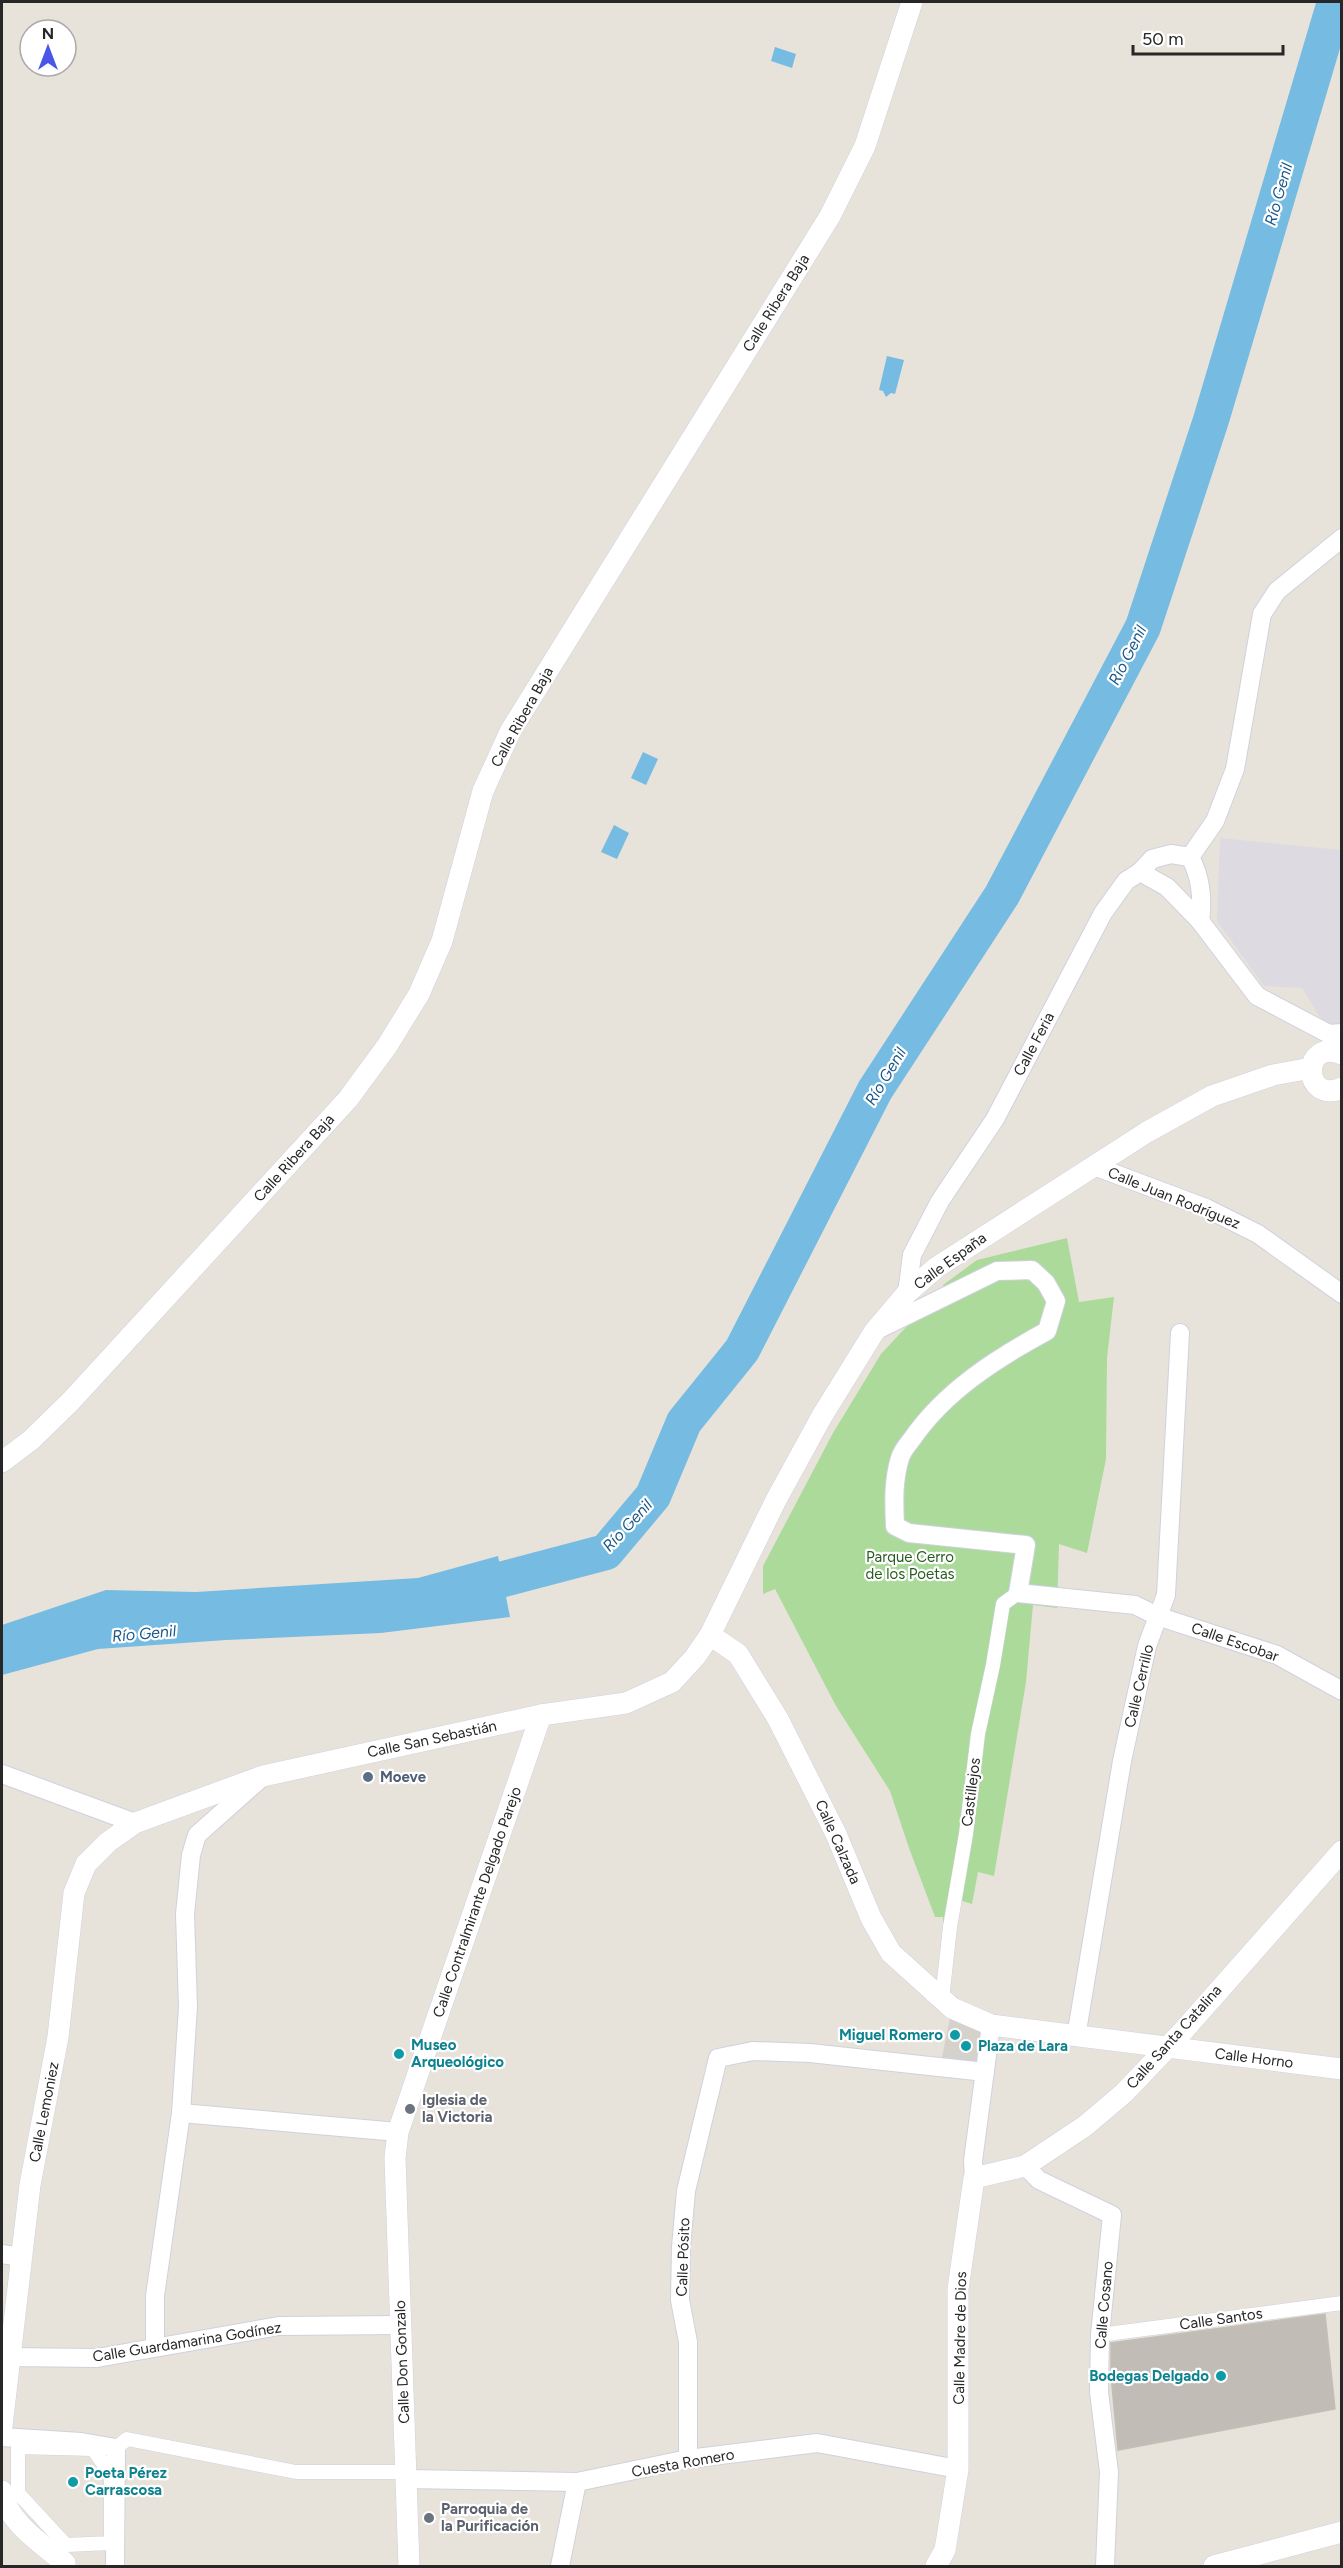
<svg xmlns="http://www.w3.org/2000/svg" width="1343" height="2568" font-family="Figtree,sans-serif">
<rect width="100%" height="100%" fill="#e8e3da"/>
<polygon fill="#dddae1" points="1220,838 1341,850 1341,1051 1302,988 1264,986 1217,921"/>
<polygon fill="#abda9b" points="1067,1238 1079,1302 1114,1297 1107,1358 1106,1459 1087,1553 1059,1544 1057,1608 1033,1605 1026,1682 994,1876 978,1872 972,1904 959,1900 944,1945 943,1917 935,1917 909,1848 890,1791 836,1706 775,1589 763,1594 763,1566 833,1433 881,1354 907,1326 952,1302 943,1285 977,1260"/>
<polygon fill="#d5d2cc" points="952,2008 991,2025 985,2072 940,2067"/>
<g fill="#76bbe2">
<polygon points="775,47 796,54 792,68 771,61"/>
<polygon points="887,356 904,360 895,394 891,393 886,397 883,391 879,390"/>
<polygon points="643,752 658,759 646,785 631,778"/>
<polygon points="614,825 629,833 617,859 601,852"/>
<polygon points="498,1556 510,1617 381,1633 226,1640 98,1649 2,1675 2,1625 106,1590 196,1592 418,1578"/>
</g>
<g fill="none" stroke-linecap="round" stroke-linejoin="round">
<polyline stroke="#76bbe2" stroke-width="36" points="454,1592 606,1552 653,1496 684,1422 742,1350 875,1090 1002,895 1143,627 1211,420 1335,2"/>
</g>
<polygon fill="#c1bdb6" stroke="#c3bfb4" stroke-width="1.5" points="1325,2314 1335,2409 1118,2450 1111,2375 1111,2343"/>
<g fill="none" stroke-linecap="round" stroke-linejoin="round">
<defs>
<g id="pedestrian">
<polyline points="942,1999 950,1927 966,1834 978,1734 993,1665 1003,1604 1018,1593"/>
<polyline points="1100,2335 1342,2303"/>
<polygon points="18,2447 93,2449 111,2475 111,2543 66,2545 18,2493"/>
<polyline points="116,2448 127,2439 296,2472 406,2472"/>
</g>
<g id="minor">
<polyline points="1190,857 1215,821 1235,769 1262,614 1277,591 1342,538"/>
<path d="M1190 857C1201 877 1203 899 1200 921"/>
<polyline points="1140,872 1167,887 1200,921 1257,996 1329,1034 1342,1033"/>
<polyline points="1094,1166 1206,1208 1258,1234 1342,1294"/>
<polyline points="907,1293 912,1255 940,1201 995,1119 1103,913 1126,881 1140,872 1152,859 1171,854 1190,857"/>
<path d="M877 1330 997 1271 1032 1270 1046 1283 1056 1301 1047 1331C997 1358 945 1391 912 1439 908 1444 902 1451 900 1458 893 1481 894 1502 895 1526L909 1533 1026 1545 1018 1593 1135 1605 1157 1616 1277 1655 1342 1691"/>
<polyline points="2,1774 135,1823"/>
<polyline points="1076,2037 1122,1761 1147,1646 1166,1595 1180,1333"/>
<polyline points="181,2113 398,2132"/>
<polyline points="1025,2166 1039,2180 1112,2215 1100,2335 1099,2392 1109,2472 1105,2566"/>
<polyline points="974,2178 973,2161 991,2025"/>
<polyline points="2,2254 21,2257"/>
<polyline points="155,2347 155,2296 181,2113 188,2007 185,1914 191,1855 197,1835 260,1779"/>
<polyline points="9,2357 97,2358 279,2326 401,2325"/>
<polyline points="2,2437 81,2442 116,2448 115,2566"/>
<polyline points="688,2459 688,2342 680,2300 681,2247 686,2191 718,2058 753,2051 810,2053 985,2072"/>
<polyline points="406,2479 577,2482 688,2459 817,2443 958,2469"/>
<polyline points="560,2566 577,2482"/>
</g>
<g id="tertiary">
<path d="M1342 1054C1301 1037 1302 1105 1342 1088"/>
<polyline points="2,1462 31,1440 71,1401 348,1099 387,1046 419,994 442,941 483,791 511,730 830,216 865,146 912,2"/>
<polyline points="710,1635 738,1654 778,1719 836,1834 871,1918 891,1953 952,2008 991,2025 1342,2069"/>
<polyline points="2,2426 30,2185 58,2037 74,1893 86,1864 108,1842 135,1823 263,1776 541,1715 626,1703 672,1682 695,1657 710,1635 776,1500 822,1416 874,1332 907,1293 937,1267 1147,1132 1212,1096 1273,1075 1311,1068"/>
<path d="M2 2491C7 2522 42 2544 65 2563V2566"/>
<polyline points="409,2566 395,2158 398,2132 541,1715"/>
<polyline points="936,2566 945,2550 958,2469 958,2289 974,2178 1025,2166 1085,2126 1124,2093 1184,2030 1342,1851"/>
<polyline points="1214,2566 1342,2532"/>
</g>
</defs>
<use href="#pedestrian" stroke="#cfd1df" stroke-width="15"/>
<use href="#minor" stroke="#cfd1df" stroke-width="20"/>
<use href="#tertiary" stroke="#cfd1df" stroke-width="22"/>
<use href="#pedestrian" stroke="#fff" stroke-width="14"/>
<use href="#minor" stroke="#fff" stroke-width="18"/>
<use href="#tertiary" stroke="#fff" stroke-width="21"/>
</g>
<circle fill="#5c6f8a" stroke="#fff" stroke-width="2" cx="368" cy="1777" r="6"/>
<g fill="#0f9aa8" stroke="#fff" stroke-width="2">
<circle cx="955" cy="2035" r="6"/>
<circle cx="966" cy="2046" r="6"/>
<circle cx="399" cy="2054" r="6"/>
<circle cx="1221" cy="2376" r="6"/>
<circle cx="73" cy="2482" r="6"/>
</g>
<g fill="#6b7280" stroke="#fff" stroke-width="2">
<circle cx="410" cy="2109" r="6"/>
<circle cx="429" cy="2518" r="6"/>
</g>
<g text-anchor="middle" stroke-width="4.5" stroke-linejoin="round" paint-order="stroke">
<g font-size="15" fill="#272727" stroke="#fff">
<text transform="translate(776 303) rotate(-58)" y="5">Calle Ribera Baja</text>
<text transform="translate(522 717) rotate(-61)" y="5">Calle Ribera Baja</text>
<text transform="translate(1034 1044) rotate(-62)" y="5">Calle Feria</text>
<text transform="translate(294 1158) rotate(-48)" y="5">Calle Ribera Baja</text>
<text transform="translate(1174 1198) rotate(22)" y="5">Calle Juan Rodríguez</text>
<text transform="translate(950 1261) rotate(-36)" y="5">Calle España</text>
<text transform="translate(1235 1642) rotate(19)" y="5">Calle Escobar</text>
<text transform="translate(1139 1686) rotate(-77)" y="5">Calle Cerrillo</text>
<text transform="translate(432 1739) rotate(-12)" y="5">Calle San Sebastián</text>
<text transform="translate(971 1792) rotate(-83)" y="5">Castillejos</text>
<text transform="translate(838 1842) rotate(66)" y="5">Calle Calzada</text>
<text transform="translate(477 1902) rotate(-71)" y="5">Calle Contralmirante Delgado Parejo</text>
<text transform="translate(1174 2037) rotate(-48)" y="5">Calle Santa Catalina</text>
<text transform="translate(1254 2058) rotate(7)" y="5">Calle Horno</text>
<text transform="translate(44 2112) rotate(-79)" y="5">Calle Lemoniez</text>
<text transform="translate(683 2257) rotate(-88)" y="5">Calle Pósito</text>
<text transform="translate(1104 2305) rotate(-85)" y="5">Calle Cosano</text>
<text transform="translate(1221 2319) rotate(-8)" y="5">Calle Santos</text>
<text transform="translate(960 2338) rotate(-89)" y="5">Calle Madre de Dios</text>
<text transform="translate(187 2342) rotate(-9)" y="5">Calle Guardamarina Godínez</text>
<text transform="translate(402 2362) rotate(-92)" y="5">Calle Don Gonzalo</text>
<text transform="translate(683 2463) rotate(-10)" y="5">Cuesta Romero</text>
</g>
<g font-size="15" fill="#275c20" stroke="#fff">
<text x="910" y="1562">Parque Cerro<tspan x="910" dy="17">de los Poetas</tspan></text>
</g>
<g font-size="15" font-weight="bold" fill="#4e5e75" stroke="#fff" text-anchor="start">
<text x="380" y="1782">Moeve</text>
</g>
<g font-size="15" font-weight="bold" fill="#0d838f" stroke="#fff" text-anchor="start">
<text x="943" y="2040" text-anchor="end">Miguel Romero</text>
<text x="411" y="2050">Museo<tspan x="411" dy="17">Arqueológico</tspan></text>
<text x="978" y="2051">Plaza de Lara</text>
<text x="1209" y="2381" text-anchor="end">Bodegas Delgado</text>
<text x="85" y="2478">Poeta Pérez<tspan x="85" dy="17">Carrascosa</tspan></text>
</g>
<g font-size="15" font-weight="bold" fill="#5b616d" stroke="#fff" text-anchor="start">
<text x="422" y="2105">Iglesia de<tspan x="422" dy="17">la Victoria</tspan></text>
<text x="441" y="2514">Parroquia de<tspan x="441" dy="17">la Purificación</tspan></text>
</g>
<g font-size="16" font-style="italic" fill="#195889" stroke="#fff">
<text transform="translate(1278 194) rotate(-74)" y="6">Río Genil</text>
<text transform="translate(1127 655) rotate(-63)" y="6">Río Genil</text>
<text transform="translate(885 1076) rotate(-59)" y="6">Río Genil</text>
<text transform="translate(627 1525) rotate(-47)" y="6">Río Genil</text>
<text transform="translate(144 1633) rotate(-5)" y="6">Río Genil</text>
</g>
</g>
<rect width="1343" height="2568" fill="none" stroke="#272727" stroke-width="6"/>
<g transform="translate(48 48)"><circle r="28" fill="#ffffff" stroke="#a9a9a9" stroke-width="1.5"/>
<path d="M0-4.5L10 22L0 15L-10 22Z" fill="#4857e7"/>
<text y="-9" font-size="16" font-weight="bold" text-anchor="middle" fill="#272727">N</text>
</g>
<path d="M1133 45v9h150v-9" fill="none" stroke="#272727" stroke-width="3"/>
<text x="1142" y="45" font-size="18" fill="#272727" stroke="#ffffff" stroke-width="4.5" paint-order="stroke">50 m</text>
</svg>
